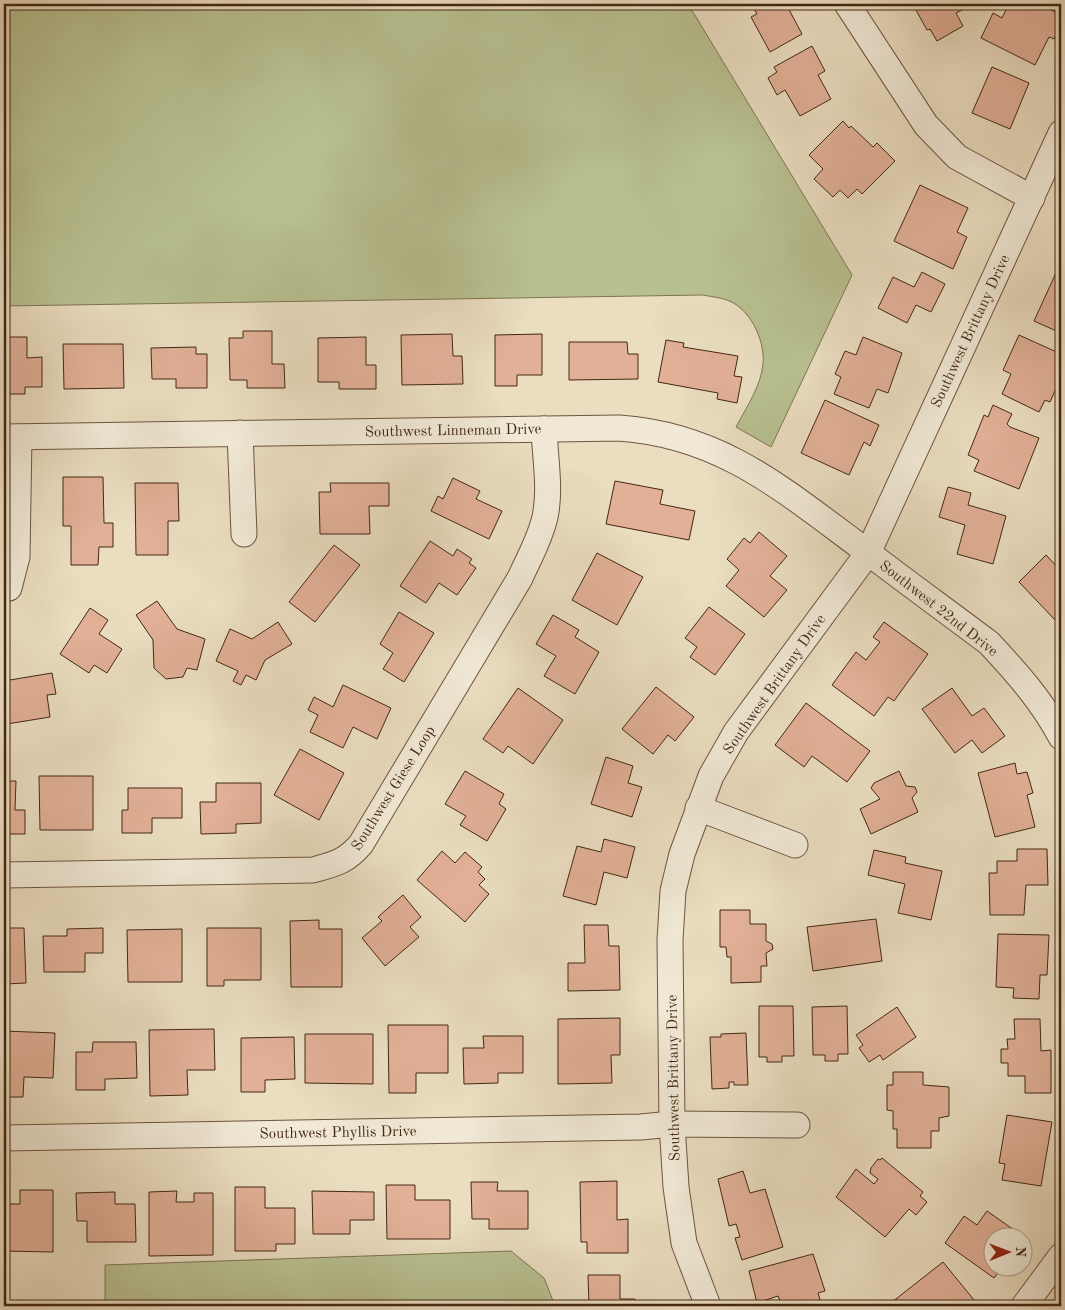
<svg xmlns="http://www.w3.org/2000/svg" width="1065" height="1310" font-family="'Old Standard TT',serif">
<rect width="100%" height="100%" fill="#eaddc0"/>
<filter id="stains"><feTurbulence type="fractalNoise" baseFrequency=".004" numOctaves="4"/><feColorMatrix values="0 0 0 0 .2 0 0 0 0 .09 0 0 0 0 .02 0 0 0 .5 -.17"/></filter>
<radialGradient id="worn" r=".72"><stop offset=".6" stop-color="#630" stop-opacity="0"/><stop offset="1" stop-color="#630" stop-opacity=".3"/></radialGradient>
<g fill="#b8c091" stroke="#7e7452">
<path d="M4 4H683L693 12 852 275 771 447 736 427C746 408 761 386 763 364 765 344 754 318 738 306 728 298 714 297 702 295L4 306Z"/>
<polygon points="511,1251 544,1278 555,1306 105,1306 105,1265"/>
</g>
<g fill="#e1b097" stroke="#432813">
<polygon points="751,4 786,4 802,34 770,52 751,17 757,14"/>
<polygon points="921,4 964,4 966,8 956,13 963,26 937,41 930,29 927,30 916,10 923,6"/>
<polygon points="1009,4 1039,4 1061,15 1061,24 1054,39 1049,37 1035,65 981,38 993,13 1002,18"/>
<polygon points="812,46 825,71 818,75 831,99 800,116 785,90 777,95 768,78 777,72 774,67"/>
<polygon points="992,67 1029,83 1010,129 972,113"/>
<polygon points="843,121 849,128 851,126 873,147 877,143 895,161 862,194 857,189 848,198 840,190 833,197 814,179 823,169 809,155"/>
<polygon points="920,185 968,208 957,232 967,237 953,269 894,241"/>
<polygon points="1060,264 1061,264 1061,333 1034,321"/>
<polygon points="922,272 945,284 931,312 916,305 907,323 878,308 893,277 914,287"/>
<polygon points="243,331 272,331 272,364 284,364 285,388 247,388 247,380 230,380 229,338 243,338"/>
<polygon points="452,334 453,356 462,356 463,384 402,385 401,335"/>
<polygon points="542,334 542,375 517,375 517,386 495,386 495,335"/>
<polygon points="1019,335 1061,354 1061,377 1050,402 1045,400 1039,412 1002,394 1011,374 1003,370"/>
<polygon points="4,337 27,337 27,358 42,357 42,387 25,387 25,394 4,394"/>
<polygon points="366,337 366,365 376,365 376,389 339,389 339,382 318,382 318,338"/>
<polygon points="863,337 902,353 888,393 877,389 869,408 834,394 841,377 835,374 845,351 856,355"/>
<polygon points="666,340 684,343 683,347 738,356 734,376 742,377 737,403 717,399 718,393 658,382"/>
<polygon points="569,342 627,342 628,354 638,354 638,379 569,380"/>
<polygon points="63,344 123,344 124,388 64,389"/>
<polygon points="196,347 196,354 207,354 207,388 176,388 176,379 152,379 151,348"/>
<polygon points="825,400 879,425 870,446 864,442 849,475 801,453"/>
<polygon points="993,405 1012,414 1007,424 1010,427 1039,438 1019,489 974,471 979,460 968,455 984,415 988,417"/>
<polygon points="63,477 103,477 104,523 113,523 113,547 99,547 98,565 71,565 71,526 63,526"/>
<polygon points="453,478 480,491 476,499 502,511 489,539 431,511 438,496 443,499"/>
<polygon points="615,481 663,490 660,504 695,511 689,540 606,524"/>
<polygon points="135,483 178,483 179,521 168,521 168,555 136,555"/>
<polygon points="330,483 389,483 389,506 369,506 370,534 320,534 319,492 331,492"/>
<polygon points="948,487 971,493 968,505 1006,516 993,564 957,554 965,525 939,517"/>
<polygon points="759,532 787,556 770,576 787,590 764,617 726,586 739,570 727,559 744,538 750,543"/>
<polygon points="430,541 453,556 457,549 472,559 469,563 476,568 457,595 439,583 426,603 400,586"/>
<polygon points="334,545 360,565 315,622 289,602"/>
<polygon points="597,553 643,577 617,625 572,600"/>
<polygon points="1046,555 1061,571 1061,616 1056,621 1019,582"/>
<polygon points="157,601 177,629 205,639 197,670 187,668 183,677 166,679 154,668 153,640 136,615"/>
<polygon points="709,607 745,634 715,675 690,657 697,647 685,638"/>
<polygon points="90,608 108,620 99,634 122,649 107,673 94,665 89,673 60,654"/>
<polygon points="399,612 434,633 404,682 383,669 393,653 380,644"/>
<polygon points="553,615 579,630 575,637 599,652 575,694 544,676 556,656 536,644"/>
<polygon points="278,622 292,644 265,660 256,680 246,675 241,685 233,681 238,671 216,661 230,629 252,639"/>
<polygon points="884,622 928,654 894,701 888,697 874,716 832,685 856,652 866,660 880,642 873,637"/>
<polygon points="52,673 56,694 47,695 50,717 7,724 4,681"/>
<polygon points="343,685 391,708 377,739 353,727 343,748 310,732 318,715 308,710 314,697 333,707"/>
<polygon points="656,687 694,717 675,741 668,735 653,754 622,729"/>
<polygon points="518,688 563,720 533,764 508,746 503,753 483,739"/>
<polygon points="952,688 972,716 984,708 1005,736 982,753 972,740 955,753 922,709"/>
<polygon points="806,703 870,751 847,782 812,756 804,767 775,745"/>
<polygon points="300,749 344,773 319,820 274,795"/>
<polygon points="606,757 633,766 628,783 642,787 632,817 591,804"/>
<polygon points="1015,763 1017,774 1027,772 1033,793 1027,795 1035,827 995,837 978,773"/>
<polygon points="465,771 504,794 499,804 506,809 487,841 460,825 466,816 445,804"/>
<polygon points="899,771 906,786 915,787 917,792 912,798 918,812 871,834 860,809 880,799 871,788 874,783"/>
<polygon points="39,776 93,776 93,830 40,830"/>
<polygon points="4,781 16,781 15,810 25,810 25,834 4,834"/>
<polygon points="216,783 261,783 261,823 236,824 236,833 201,834 200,802 216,802"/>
<polygon points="128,788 182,788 182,818 152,818 152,833 122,833 122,810 128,810"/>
<polygon points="604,839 635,847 627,878 604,872 596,905 563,896 577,846 601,852"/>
<polygon points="1017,849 1047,849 1048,885 1026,885 1024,915 990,915 989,873 997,873 997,861 1017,861"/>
<polygon points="874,850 906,857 905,863 942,871 931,920 898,913 905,884 868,875"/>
<polygon points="442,851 455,863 465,852 482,867 478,872 485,879 479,885 489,894 465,922 417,880"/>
<polygon points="403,895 421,917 410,927 419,937 385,966 362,938 382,921 378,917"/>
<polygon points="720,910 750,910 750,924 766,924 766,941 772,944 773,949 766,953 767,966 761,966 761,982 731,983 731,957 727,957 726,947 720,947"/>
<polygon points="876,919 882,961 813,971 807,927"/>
<polygon points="319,920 319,929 342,929 342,987 291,987 290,921"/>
<polygon points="584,925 608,925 609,946 619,946 620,990 568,991 568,963 585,963"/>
<polygon points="4,928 24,928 26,983 4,984"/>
<polygon points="103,928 103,953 85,953 85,972 44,972 43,936 67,936 67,929"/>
<polygon points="207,928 261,928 261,980 224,980 224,986 207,986"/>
<polygon points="182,929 182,982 128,982 127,930"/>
<polygon points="998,934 1049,935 1047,975 1040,975 1039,999 1013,998 1014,988 996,987"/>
<polygon points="759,1006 793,1006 794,1056 782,1056 782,1062 767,1062 767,1057 759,1057"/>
<polygon points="847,1006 848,1054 838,1054 838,1061 825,1061 825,1055 813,1055 812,1007"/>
<polygon points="897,1007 916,1037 883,1060 880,1055 869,1062 859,1048 863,1045 856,1035"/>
<polygon points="620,1018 620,1055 611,1055 612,1083 558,1084 558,1019"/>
<polygon points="1014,1019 1040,1019 1041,1051 1051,1050 1051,1093 1025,1093 1025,1076 1008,1076 1008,1063 1001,1063 1001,1049 1008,1049 1007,1039 1015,1039"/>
<polygon points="388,1025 448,1025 448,1073 416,1073 416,1093 389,1093"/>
<polygon points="214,1029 215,1070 187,1070 188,1095 150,1096 149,1030"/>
<polygon points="4,1031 55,1033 53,1078 24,1077 23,1097 4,1097"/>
<polygon points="746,1033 748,1085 734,1085 734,1082 729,1082 729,1088 712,1089 710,1037 721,1037 721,1034"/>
<polygon points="305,1034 373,1034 373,1084 305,1083"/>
<polygon points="483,1036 523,1036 523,1073 498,1073 498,1083 464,1084 463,1048 484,1048"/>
<polygon points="294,1037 295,1079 265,1080 265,1092 241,1092 241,1038"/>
<polygon points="93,1042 136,1042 137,1078 105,1079 105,1090 76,1090 76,1052 92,1052"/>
<polygon points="893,1072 923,1072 923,1085 949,1087 949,1116 939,1118 939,1131 931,1131 931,1148 897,1148 897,1129 893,1129 893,1111 887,1110 887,1085 893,1085"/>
<polygon points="1007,1115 1052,1122 1041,1186 1002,1180 1005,1164 999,1163"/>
<polygon points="882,1158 923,1192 920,1196 927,1202 916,1215 909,1209 885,1237 836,1197 856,1169 874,1184 878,1179 870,1173 871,1168 878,1159 880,1160"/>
<polygon points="743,1171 750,1193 765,1189 783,1247 742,1260 735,1238 740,1237 736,1224 729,1226 718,1179"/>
<polygon points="617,1181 617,1220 628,1219 628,1253 587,1253 587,1242 581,1242 580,1182"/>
<polygon points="471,1182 498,1182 497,1191 528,1191 528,1229 489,1229 489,1219 472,1219"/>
<polygon points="386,1185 415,1185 415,1200 450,1200 450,1239 387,1239"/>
<polygon points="235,1187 265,1187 265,1208 295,1208 295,1244 276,1244 276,1251 235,1251"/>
<polygon points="20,1190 53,1190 53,1252 4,1251 4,1204 20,1204"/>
<polygon points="177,1191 176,1202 194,1202 194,1193 213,1193 213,1255 149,1256 149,1192"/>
<polygon points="312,1191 374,1192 374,1220 350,1220 350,1234 313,1234"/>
<polygon points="115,1192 115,1204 135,1204 136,1242 87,1242 87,1221 77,1221 76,1193"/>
<polygon points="987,1211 1017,1232 1013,1238 992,1238 992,1268 1002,1268 994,1278 945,1243 964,1216 977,1225"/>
<polygon points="813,1254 825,1291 818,1293 822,1306 777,1306 777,1304 781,1303 778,1296 757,1303 749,1271"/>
<polygon points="943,1262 974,1300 967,1306 887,1306"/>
<polygon points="588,1275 620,1275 620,1299 635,1299 635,1306 589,1306"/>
</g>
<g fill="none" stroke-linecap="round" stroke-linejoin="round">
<defs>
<g id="minor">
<polyline points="847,4 926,125 957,157 1032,198"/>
<polyline points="240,433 244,534"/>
<path d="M4 437 619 428C720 435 781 488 858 545 901 578 945 610 989 643 1017 673 1042 701 1061 737"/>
<polyline points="9,588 17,557 19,437"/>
<polyline points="698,808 795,845"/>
<path d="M4 875 313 870C334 864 346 862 361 844L520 578C529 558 540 539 545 517 551 489 545 458 544 429"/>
<polyline points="4,1138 641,1127 672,1124 797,1125"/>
<polyline points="708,1306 684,1243 676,1187 672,1124 670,940 673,891 682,854 711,776 736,732 868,553 1061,133"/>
<polyline points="1024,1306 1061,1256"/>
</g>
</defs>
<use href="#minor" stroke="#6d553e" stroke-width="27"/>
<use href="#minor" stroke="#f1e9d6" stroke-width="25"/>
</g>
<g text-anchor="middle" stroke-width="5" stroke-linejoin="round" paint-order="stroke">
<g font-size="15" fill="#432813" stroke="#f1e9d6">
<text transform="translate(970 331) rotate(-65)" y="5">Southwest Brittany Drive</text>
<text transform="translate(453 430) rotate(-1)" y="5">Southwest Linneman Drive</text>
<text transform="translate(939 608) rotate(38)" y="5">Southwest 22nd Drive</text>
<text transform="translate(774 684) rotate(-55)" y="5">Southwest Brittany Drive</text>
<text transform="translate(393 788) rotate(-58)" y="5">Southwest Giese Loop</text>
<text transform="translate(673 1078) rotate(-91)" y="5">Southwest Brittany Drive</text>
<text transform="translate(338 1132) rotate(-1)" y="5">Southwest Phyllis Drive</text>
</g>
</g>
<rect width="1065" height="1310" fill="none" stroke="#eaddc0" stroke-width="20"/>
<rect x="5" y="5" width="1055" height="1300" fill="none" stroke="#432813" stroke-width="2.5"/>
<rect x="10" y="10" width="1045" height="1290" fill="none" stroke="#432813"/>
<g transform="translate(1008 1252) rotate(89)"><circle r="24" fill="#f1e9d6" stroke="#ab9c88"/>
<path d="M0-4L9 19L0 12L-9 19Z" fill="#8f2418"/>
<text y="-8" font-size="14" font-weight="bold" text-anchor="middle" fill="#432813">N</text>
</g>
<rect width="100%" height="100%" filter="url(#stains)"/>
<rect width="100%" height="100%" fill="url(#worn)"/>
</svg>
